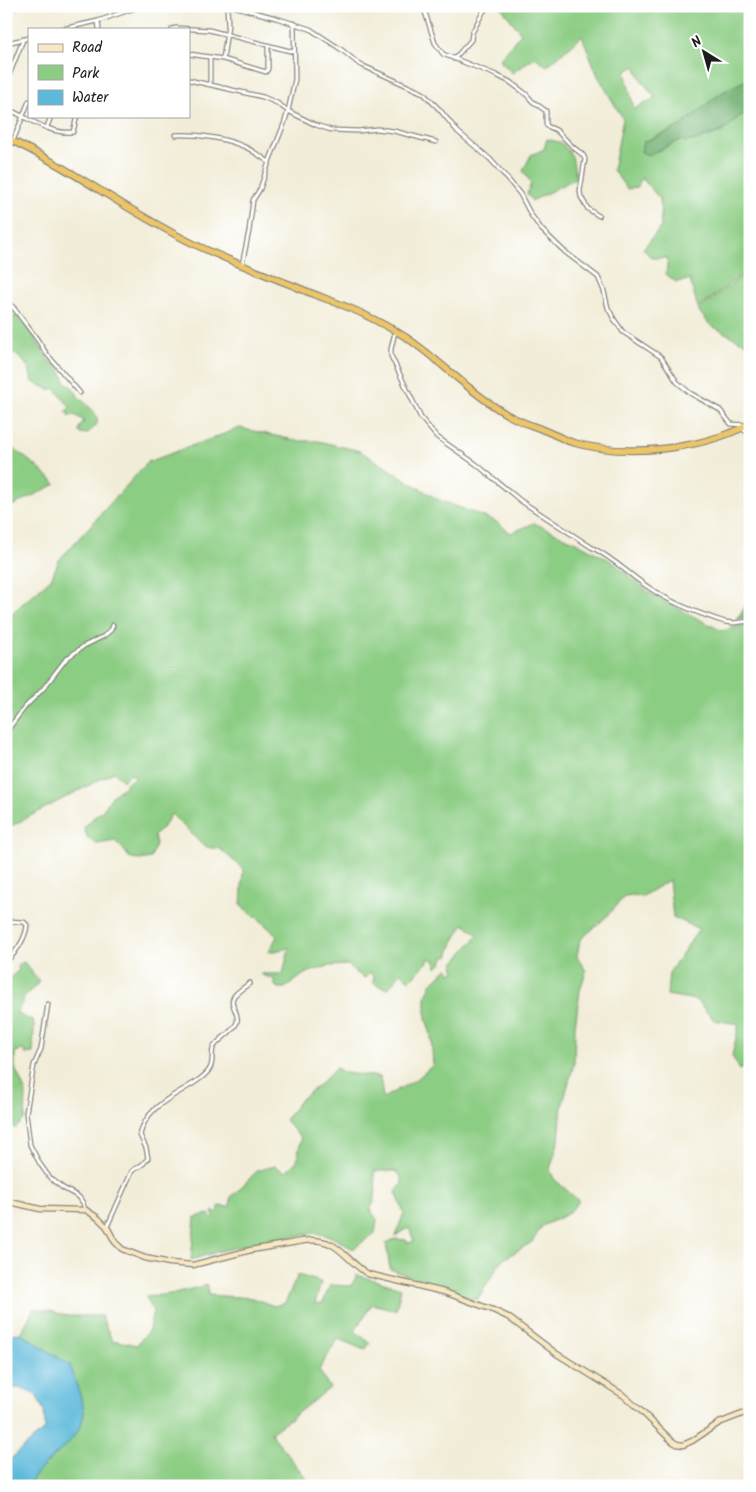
<svg xmlns="http://www.w3.org/2000/svg" width="756" height="1492" font-family="Kalam,sans-serif">
<rect width="100%" height="100%" fill="#fff"/>
<filter id="ink" filterUnits="userSpaceOnUse"><feTurbulence type="fractalNoise" baseFrequency=".02" numOctaves="2"/><feDisplacementMap in="SourceGraphic" scale="10" xChannelSelector="R" yChannelSelector="G"/><feConvolveMatrix kernelMatrix="1 2 1 2 8 2 1 2 1" color-interpolation-filters="sRGB"/></filter>
<filter id="wash" filterUnits="userSpaceOnUse"><feTurbulence type="fractalNoise" baseFrequency=".0096" numOctaves="4" result="noise"/><feDisplacementMap in="SourceGraphic" scale="20" xChannelSelector="R" yChannelSelector="G"/><feGaussianBlur stdDeviation="1.12" result="paint"/><feColorMatrix in="noise" values="0 0 0 0 0 0 0 0 0 0 0 0 0 0 0 0 0 1.4 0 .05"/><feComposite in="paint" operator="in"/></filter>
<g filter="url(#wash)">
<rect width="100%" height="100%" fill="#f2edd8"/>
<g fill="#8ccd84" stroke="#547450" fill-rule="evenodd">
<path d="M500 6H746L750 9V79L727 89 712 100 682 125 670 131 643 142 658 151 680 140 686 142 698 140 724 131 739 117 750 110V268L698 308 690 280 676 282 666 274 668 258H652L643 249 661 227 660 199 642 178 637 187 627 189 613 170 623 119 598 76 582 36 547 66 535 57 512 73 499 60 521 33ZM635 66 641 79 655 98 634 109 625 72Z"/>
<polygon points="547,139 562,143 572,156 576,178 532,201 527,194 531,183 523,171 531,155 544,149"/>
<polygon points="750,270 750,346 710,325 698,310"/>
<path d="M6 302 13 310 14 313 12 315V318L17 316 26 325 46 355 48 360 59 367 66 383 72 387 77 394V396C83 401 103 416 96 425 94 428 90 431 87 434L79 433V428L84 421 75 415 69 416 66 411 70 407 54 388 50 390 31 381C32 365 19 356 6 349Z"/>
<path d="M240 428 298 441H318L360 451 437 499 495 521 511 533 534 523 576 542 611 561 654 596 722 631 750 623V1064L740 1070 732 1056 739 1024 714 1020 696 1000 667 995 669 973 699 929 673 917 669 880 641 897 632 895 625 896 604 919 580 940 577 956 586 971 580 991 575 1026 574 1064 562 1106 559 1140 550 1169 554 1179 579 1201 569 1213 542 1226 532 1242 502 1260 477 1300 436 1287 390 1269 386 1243 395 1239 406 1240 408 1243 414 1241 409 1228 395 1236 404 1213 396 1192 402 1184 401 1177 395 1171H374C375 1186 379 1195 370 1209L377 1220 375 1233 353 1249 330 1236 315 1233 254 1243 217 1252 191 1260 195 1217 209 1214 212 1219 214 1217 212 1212 213 1211 216 1213 219 1210V1206L229 1207 231 1201 230 1198 257 1171 275 1166 285 1172 297 1161 301 1138 285 1120 302 1098 320 1084 336 1068 345 1073 380 1077 383 1098 417 1079 433 1065 431 1035 426 1018V996L431 984 448 967 451 973 455 972 453 966 455 962 478 935 464 924 453 942 448 957 445 956 441 964 437 968 434 960 429 958 428 962 409 981 401 972 388 989 373 983 374 976 370 973 365 978 355 972 349 965 329 966 306 973 285 988H278L275 986V980L260 974H283L289 948 269 952 277 936 259 919 241 906 243 869 219 848H211L202 845 189 831 171 814 164 826 154 836 156 844 151 858 139 860 129 857 123 849 115 841 97 844 88 839 84 827 92 819 104 809 112 796 125 786 126 783 135 778 132 774 126 777 123 781 114 772 11 826 6 821V618L51 579 59 560 148 462Z"/>
<polygon points="6,443 35,465 56,484 6,509"/>
<polygon points="24,962 39,981 35,987 26,994 17,1013 25,1018 33,1020 34,1026 33,1053 25,1054 24,1050 15,1052 15,1068 26,1093 25,1119 15,1129 6,1112 6,1102 12,1098 8,1083 6,1083 6,981 19,970 17,965"/>
<path d="M298 1275 321 1282 315 1304 323 1303 330 1285 351 1286 357 1275 401 1288 396 1310 372 1304 355 1331 370 1343 365 1350 338 1339 319 1370 330 1388 271 1433 312 1486H28C36 1471 49 1461 61 1450 67 1444 72 1438 77 1432L43 1348 21 1333 34 1308 51 1311 68 1316H101L112 1340 137 1345 149 1330 153 1311 146 1297 170 1294 207 1285 208 1295 253 1298 274 1306 285 1303Z"/>
</g>
<g fill="#71b072" stroke="#466647">
<polygon points="750,79 750,110 739,117 724,130 698,140 686,142 680,140 648,155 641,152 643,142 670,131 682,125 712,100 727,89"/>
<polygon points="750,597 750,618 736,619 743,610"/>
</g>
<path fill="#5cb9da" stroke="#3c6a7b" d="M21 1333 70 1365C73 1374 85 1407 84 1413 80 1445 42 1459 28 1486H6V1463L45 1429 44 1411 36 1395 19 1388H6V1334Z"/>
</g>
<g filter="url(#ink)">
<g fill="none" stroke-linecap="round" stroke-linejoin="round">
<defs>
<g id="street">
<polyline points="233,6 276,18 310,29 342,50 359,64 423,93 440,110 458,132 490,159 506,177 520,194 531,215 542,230 565,252 598,277 604,291 608,308 614,319 623,332 661,357 677,382 690,393 720,410 731,424 745,425"/>
<polyline points="423,6 435,43 443,54 496,75 510,82 526,94 532,101 546,111 546,123 547,126 556,130 573,147 583,155 585,159 580,191 581,197 588,209 599,216"/>
<polyline points="98,21 99,29"/>
<polyline points="62,29 98,21 141,6"/>
<polyline points="172,29 176,28 209,30 294,52"/>
<polyline points="6,43 29,38"/>
<polyline points="189,54 223,59 266,72 268,69 268,46"/>
<polyline points="223,59 228,25 227,6"/>
<polyline points="454,59 471,40 472,33 483,12 489,6"/>
<polyline points="189,80 263,97 277,103 288,111 316,125 331,130 358,131 377,129 394,131 436,142"/>
<polyline points="6,83 23,40"/>
<polyline points="210,84 210,57"/>
<path d="M6 108C26 117 51 135 73 132L77 116"/>
<polyline points="47,127 51,116"/>
<path d="M175 135C197 134 225 138 245 147 254 151 261 157 269 162"/>
<polyline points="13,141 29,101"/>
<polyline points="242,265 249,231 253,200 260,189 269,162 284,124 288,111 295,79 294,23"/>
<polyline points="6,301 13,307 37,339 46,353 80,393"/>
<path d="M395 332 391 349V356L421 418 437 437 476 464 521 501 591 547C614 558 630 576 651 589 673 604 700 614 725 622L733 623 750 621"/>
<polyline points="742,429 750,434"/>
<polyline points="6,732 25,707 43,689 66,659 84,646 104,636 111,630 113,625"/>
<path d="M6 921 24 922 27 925C26 938 16 953 6 962"/>
<polyline points="48,1004 41,1049 34,1065 26,1113 30,1145 40,1164 50,1178 63,1188 79,1197 83,1203 85,1210"/>
<path d="M107 1227 132 1171 143 1164 148 1158 146 1148 140 1135C146 1107 172 1097 194 1083 200 1079 205 1076 209 1070 214 1064 211 1056 213 1048 219 1038 233 1033 237 1022 240 1012 228 1005 234 996 238 991 245 987 250 983"/>
</g>
<path id="secondary" d="M6 1201 40 1209 86 1210 98 1218 107 1227 115 1242 122 1249 145 1258 170 1263 193 1265 251 1250 303 1241C339 1236 343 1259 368 1274L444 1292 493 1310 508 1317 557 1354 623 1395 640 1410 672 1441 677 1444 683 1445 692 1441 719 1423 750 1411"/>
<path id="highway" d="M6 138C72 168 129 213 194 244 227 260 261 273 294 286 318 297 344 304 367 316 381 323 395 330 407 338 441 361 468 391 503 412 515 420 528 424 541 429 551 433 561 438 571 442 625 458 700 450 750 424"/>
</defs>
<use href="#street" stroke="#87847a" stroke-width="5.5"/>
<use href="#secondary" stroke="#87847a" stroke-width="7"/>
<use href="#highway" stroke="#87847a" stroke-width="8"/>
<use href="#street" stroke="#fff" stroke-width="3"/>
<use href="#secondary" stroke="#f8e8c3" stroke-width="4.5"/>
<use href="#highway" stroke="#edc569" stroke-width="5.5"/>
</g>
</g>
<rect width="756" height="1492" fill="none" stroke="#fff" stroke-width="25"/>
<rect x="28" y="28" width="162" height="90" fill="#ffffff" stroke="#a4a4a4"/>
<rect x="38" y="44" width="25" height="8" fill="#f8e8c3" stroke="#a4a4a4"/>
<text x="72" y="52" font-size="15" fill="#1c1c1c">Road</text>
<rect x="38" y="65" width="25" height="15" fill="#8ccd84" stroke="#a4a4a4"/>
<text x="72" y="78" font-size="15" fill="#1c1c1c">Park</text>
<rect x="38" y="90" width="25" height="15" fill="#5cb9da" stroke="#a4a4a4"/>
<text x="72" y="102" font-size="15" fill="#1c1c1c">Water</text>
<g transform="translate(704 52) rotate(323)" stroke="#ffffff" stroke-width="4" paint-order="stroke">
<path d="M0-4L9 19L0 12L-9 19Z" fill="#1c1c1c"/>
<text y="-8" font-size="14" font-weight="bold" text-anchor="middle" fill="#1c1c1c">N</text>
</g>
</svg>
